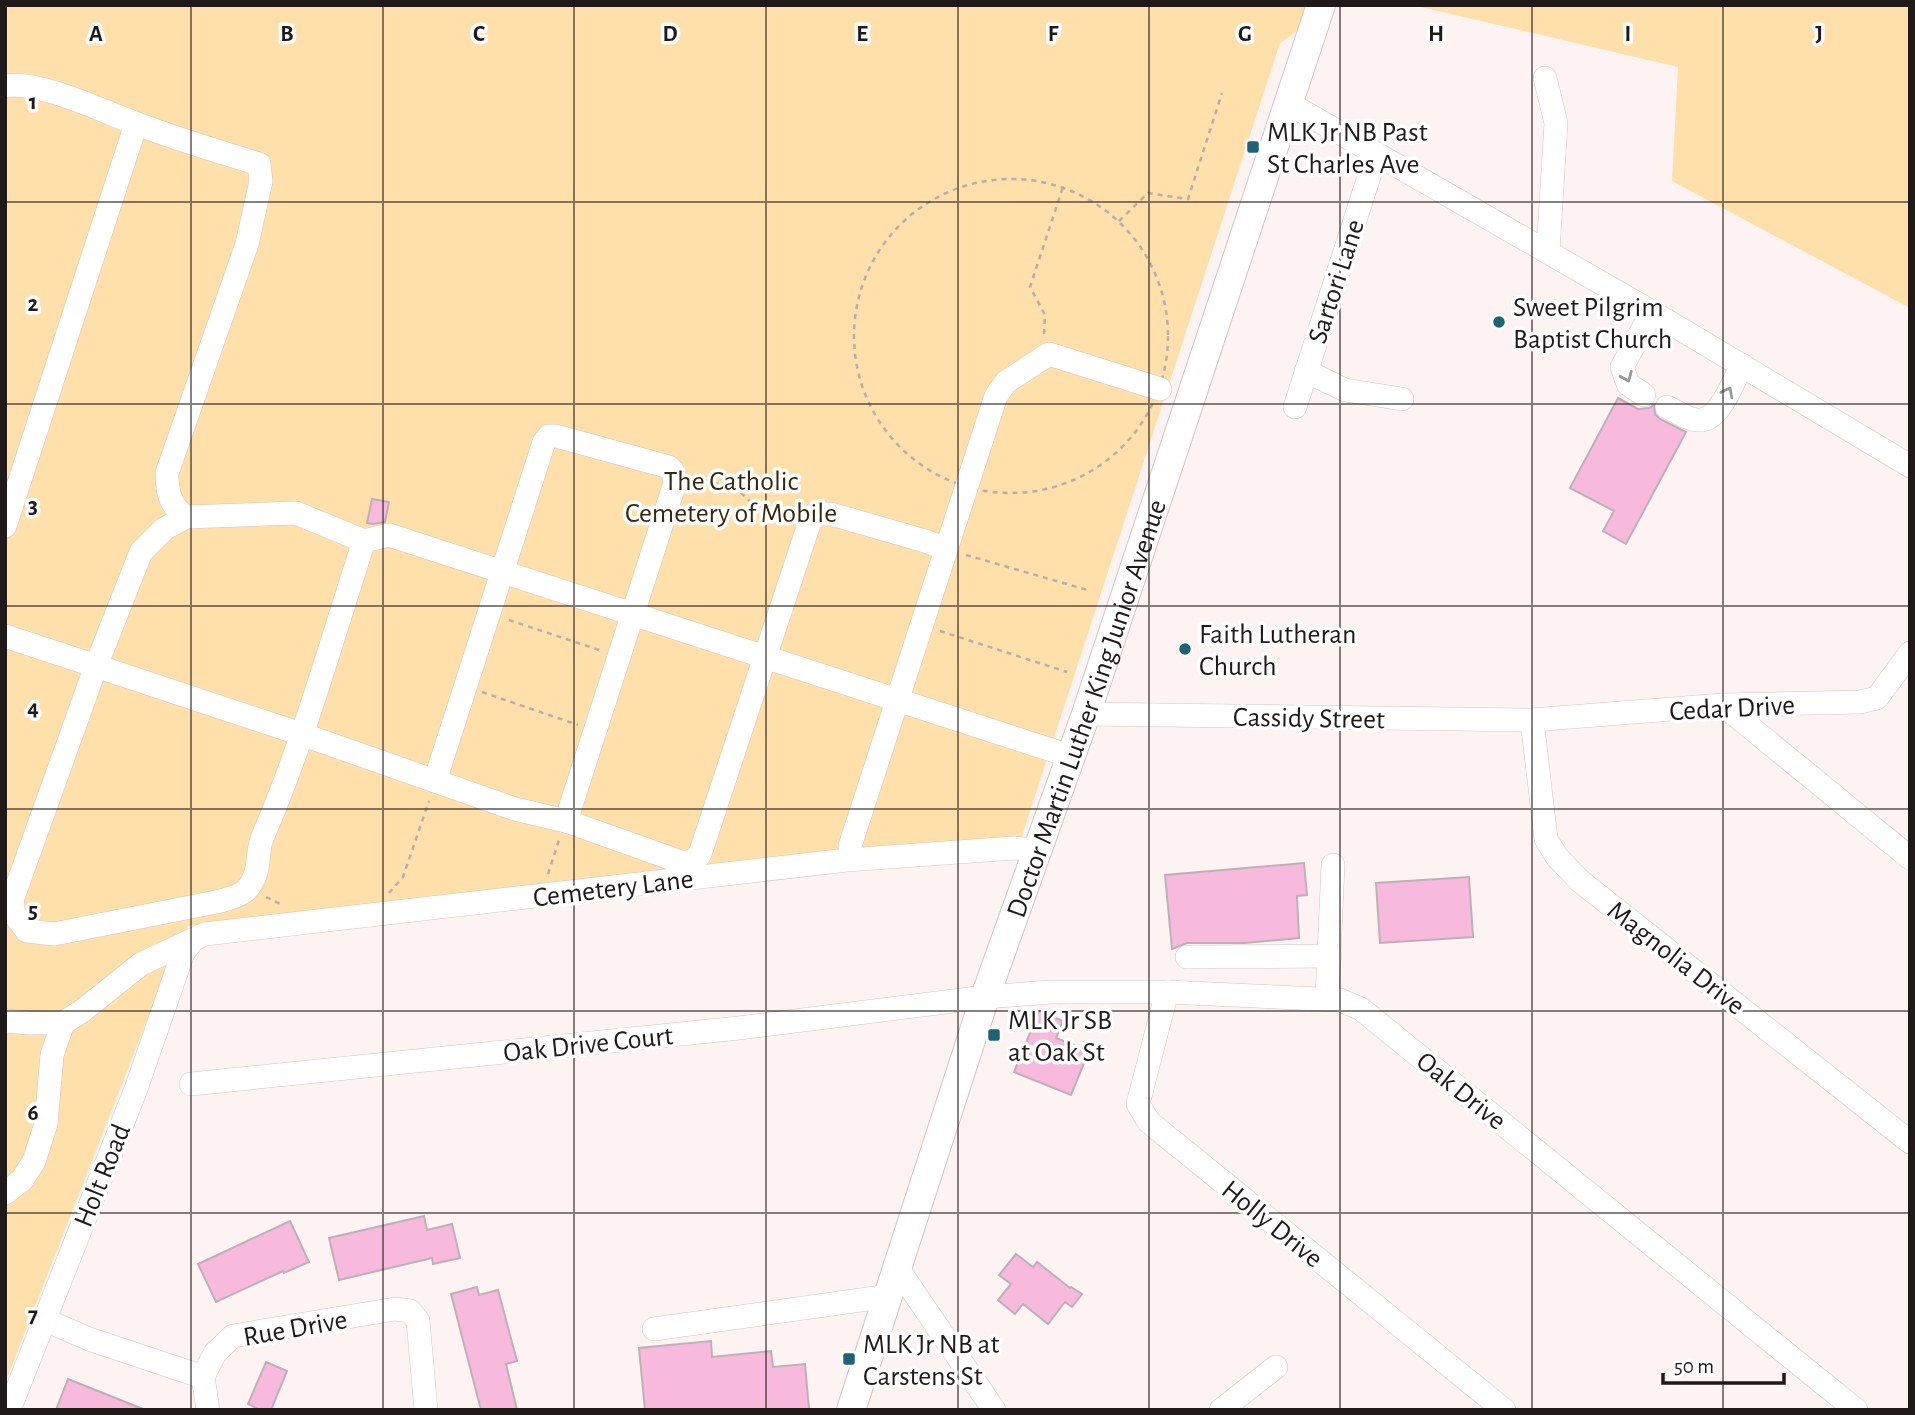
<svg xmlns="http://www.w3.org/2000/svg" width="1915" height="1415" font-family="'Alegreya Sans',sans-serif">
<rect width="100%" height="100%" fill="#fef3f3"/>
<g fill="#ffe0aa">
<polygon points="5,5 1334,5 1280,43 1021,839 837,854 188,926 173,954 5,1383"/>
<polygon points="1412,5 1910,5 1910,308 1672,181 1678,67"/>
</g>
<g fill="#f8badc" stroke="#bfb0b8" stroke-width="2">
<polygon points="1618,398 1638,409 1649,408 1654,405 1655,414 1660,419 1686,432 1626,544 1603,531 1614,511 1570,488"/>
<polygon points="372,499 389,502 385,522 373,524 367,523"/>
<polygon points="1304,863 1307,895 1297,896 1299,938 1245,943 1187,943 1172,949 1165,875"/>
<polygon points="1469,877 1473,937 1380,943 1376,883"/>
<polygon points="1039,1011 1063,1021 1056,1038 1089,1051 1071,1095 1014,1072"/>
<polygon points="424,1216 427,1230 452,1224 460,1258 433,1264 432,1258 339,1280 329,1238"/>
<polygon points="290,1221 309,1262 284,1273 283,1271 216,1302 198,1264"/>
<polygon points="1016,1254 1033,1267 1037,1262 1070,1288 1071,1287 1082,1294 1072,1307 1065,1302 1048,1324 1023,1304 1015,1314 998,1300 1011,1284 999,1275"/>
<polygon points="477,1287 479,1295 498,1290 517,1361 506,1364 517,1410 481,1410 451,1294"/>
<polygon points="711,1341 712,1357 771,1351 773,1367 805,1364 809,1409 645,1410 639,1348"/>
<polygon points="266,1362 287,1371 271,1410 260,1410 248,1404"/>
<polygon points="68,1379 143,1409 143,1410 56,1410"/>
</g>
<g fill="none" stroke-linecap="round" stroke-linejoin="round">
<defs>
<g id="minor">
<polyline points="1545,78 1556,123 1548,251"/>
<path d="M5 86C40 80 101 111 135 123 175 139 218 151 259 164L261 181 247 244 167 473C167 492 170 506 186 517"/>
<polyline points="1288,103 1652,312 1910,466"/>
<polyline points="1306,371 1345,390 1402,399"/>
<polyline points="1644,395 1628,384 1622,367 1652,312"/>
<polyline points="1295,407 1376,155"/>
<path d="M1667 407C1676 411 1688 420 1698 420 1720 422 1733 381 1742 365"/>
<polyline points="5,526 136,124"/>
<polyline points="364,541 296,513 186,517 164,529 141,552 96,666 301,734 515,809 566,821 681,862 692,862 700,854 809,524 815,514 831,514 925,541 946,549"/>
<path d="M5 636 96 666 12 900 14 914 27 931 54 934 221 901C233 897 246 895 252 882 261 867 256 851 263 836 304 741 332 639 364 541L389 535 1070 756"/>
<polyline points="1723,705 1910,858"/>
<polyline points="1086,714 1532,720 1723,705 1860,702 1877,698 1910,653"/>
<polyline points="1532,720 1546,839 1557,857 1580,881 1910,1142"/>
<polyline points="435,781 544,442 549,436 556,436 669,467 673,472 675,483 566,821"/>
<polyline points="850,846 996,396 1006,382 1049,354 1160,389"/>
<polyline points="1187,957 1330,956"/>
<polyline points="1167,992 1138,1104 1149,1122 1504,1410"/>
<polyline points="1327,998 1333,865"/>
<polyline points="5,1021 30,1023 63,1023 82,1011 141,964 205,934 847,860 1014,848 1036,850"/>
<polyline points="191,1084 739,1028 985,997 1051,992 1167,992 1340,1000 1361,1009 1856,1410"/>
<polyline points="5,1193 22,1180 34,1161 46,1124 52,1055 63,1023"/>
<polyline points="898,1269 994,1410"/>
<polyline points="43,1319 89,1339 203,1377 215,1353 233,1336 395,1309 410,1311 418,1321 426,1410"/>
<polyline points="654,1329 889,1296"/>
<polyline points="203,1377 208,1410"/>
<polyline points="9,1410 136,1089 183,953 192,941"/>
<polyline points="1221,1410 1276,1367"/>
</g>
<g id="major">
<path id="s1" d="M851 1410 985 997 1086 714 1321 5"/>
</g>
</defs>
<use href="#minor" stroke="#d5c3c3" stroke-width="24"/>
<use href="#major" stroke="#d5c3c3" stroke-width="30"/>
<g stroke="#b7aeae" stroke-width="2.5" stroke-dasharray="5 5" stroke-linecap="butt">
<circle cx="1011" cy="336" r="157"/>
<polyline points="1119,221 1148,193 1188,199 1222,93"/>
<polyline points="1044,334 1045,315 1030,287 1063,187"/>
<polyline points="694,476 739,491 754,505 793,518"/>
<polyline points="966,555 1091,591"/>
<polyline points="509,620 602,651"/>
<polyline points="940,631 1067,672"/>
<polyline points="482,692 578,725"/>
<polyline points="548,874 559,840"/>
<polyline points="389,893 403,877 429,801"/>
<polyline points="266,897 282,905"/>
</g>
<use href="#minor" stroke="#fff" stroke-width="23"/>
<use href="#major" stroke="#fff" stroke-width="28"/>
</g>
<defs><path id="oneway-chevron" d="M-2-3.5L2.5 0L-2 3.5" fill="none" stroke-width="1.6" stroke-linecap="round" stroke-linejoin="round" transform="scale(1.75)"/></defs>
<g stroke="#9a9898">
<use href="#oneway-chevron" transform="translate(1627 377) rotate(67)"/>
<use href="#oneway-chevron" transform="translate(1728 392) rotate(-63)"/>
</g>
<path fill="none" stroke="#1f1919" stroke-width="2" stroke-opacity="0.55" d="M191 5V1410M383 5V1410M574 5V1410M766 5V1410M958 5V1410M1149 5V1410M1340 5V1410M1532 5V1410M1723 5V1410M5 202H1910M5 404H1910M5 606H1910M5 809H1910M5 1011H1910M5 1213H1910"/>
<g fill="#1e6374" stroke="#fff" stroke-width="2.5">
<rect x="1246" y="140" width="14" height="14" rx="3.5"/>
<circle cx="1499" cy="322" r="7"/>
<circle cx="1185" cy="649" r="7"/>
<rect x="987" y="1028" width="14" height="14" rx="3.5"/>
<rect x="842" y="1352" width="14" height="14" rx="3.5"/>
</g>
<g text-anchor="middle" stroke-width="7" stroke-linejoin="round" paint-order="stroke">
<g font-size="28" fill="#1f1919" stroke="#fff" text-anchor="start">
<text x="1267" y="141">MLK Jr NB Past<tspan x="1267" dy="32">St Charles Ave</tspan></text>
<text x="1513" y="316">Sweet Pilgrim<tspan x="1513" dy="32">Baptist Church</tspan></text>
<text x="1199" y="643">Faith Lutheran<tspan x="1199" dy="32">Church</tspan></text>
<text x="1008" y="1029">MLK Jr SB<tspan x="1008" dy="32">at Oak St</tspan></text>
<text x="863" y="1353">MLK Jr NB at<tspan x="863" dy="32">Carstens St</tspan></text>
</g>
<g font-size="28" fill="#1f1919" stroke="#fff">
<text transform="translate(1335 281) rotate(-72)" y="10">Sartori Lane</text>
<text dy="10" stroke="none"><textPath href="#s1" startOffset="740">Doctor Martin Luther King Junior Avenue</textPath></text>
<text transform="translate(1732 707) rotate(-3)" y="10">Cedar Drive</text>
<text transform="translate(1309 717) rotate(1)" y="10">Cassidy Street</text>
<text transform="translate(613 887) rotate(-7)" y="10">Cemetery Lane</text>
<text transform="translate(1677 957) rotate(38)" y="10">Magnolia Drive</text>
<text transform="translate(588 1043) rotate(-6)" y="10">Oak Drive Court</text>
<text transform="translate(1462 1090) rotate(39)" y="10">Oak Drive</text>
<text transform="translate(101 1175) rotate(-68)" y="10">Holt Road</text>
<text transform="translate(1273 1223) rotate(39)" y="10">Holly Drive</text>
<text transform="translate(295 1327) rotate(-10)" y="10">Rue Drive</text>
</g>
<g font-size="28" fill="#36280d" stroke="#fff">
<text x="731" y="490">The Catholic<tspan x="731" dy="32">Cemetery of Mobile</tspan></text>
</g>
</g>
<g font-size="23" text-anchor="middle" font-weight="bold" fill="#1f1919" stroke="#fff" stroke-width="7" stroke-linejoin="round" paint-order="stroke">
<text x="96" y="41">A</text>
<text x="287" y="41">B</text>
<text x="479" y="41">C</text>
<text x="670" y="41">D</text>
<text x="862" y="41">E</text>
<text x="1053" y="41">F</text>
<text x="1245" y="41">G</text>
<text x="1436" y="41">H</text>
<text x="1628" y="41">I</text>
<text x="1819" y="41">J</text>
<text x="33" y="109">1</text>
<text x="33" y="311">2</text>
<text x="33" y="513">3</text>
<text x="33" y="715">4</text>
<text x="33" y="918">5</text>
<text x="33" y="1120">6</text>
<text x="33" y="1322">7</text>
</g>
<rect width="1915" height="1415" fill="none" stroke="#1f1919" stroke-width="14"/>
<path d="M1663 1373v10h121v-10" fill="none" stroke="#1f1919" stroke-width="3.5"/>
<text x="1674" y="1373" font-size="21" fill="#1f1919" stroke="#ffffff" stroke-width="5" paint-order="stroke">50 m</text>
</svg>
